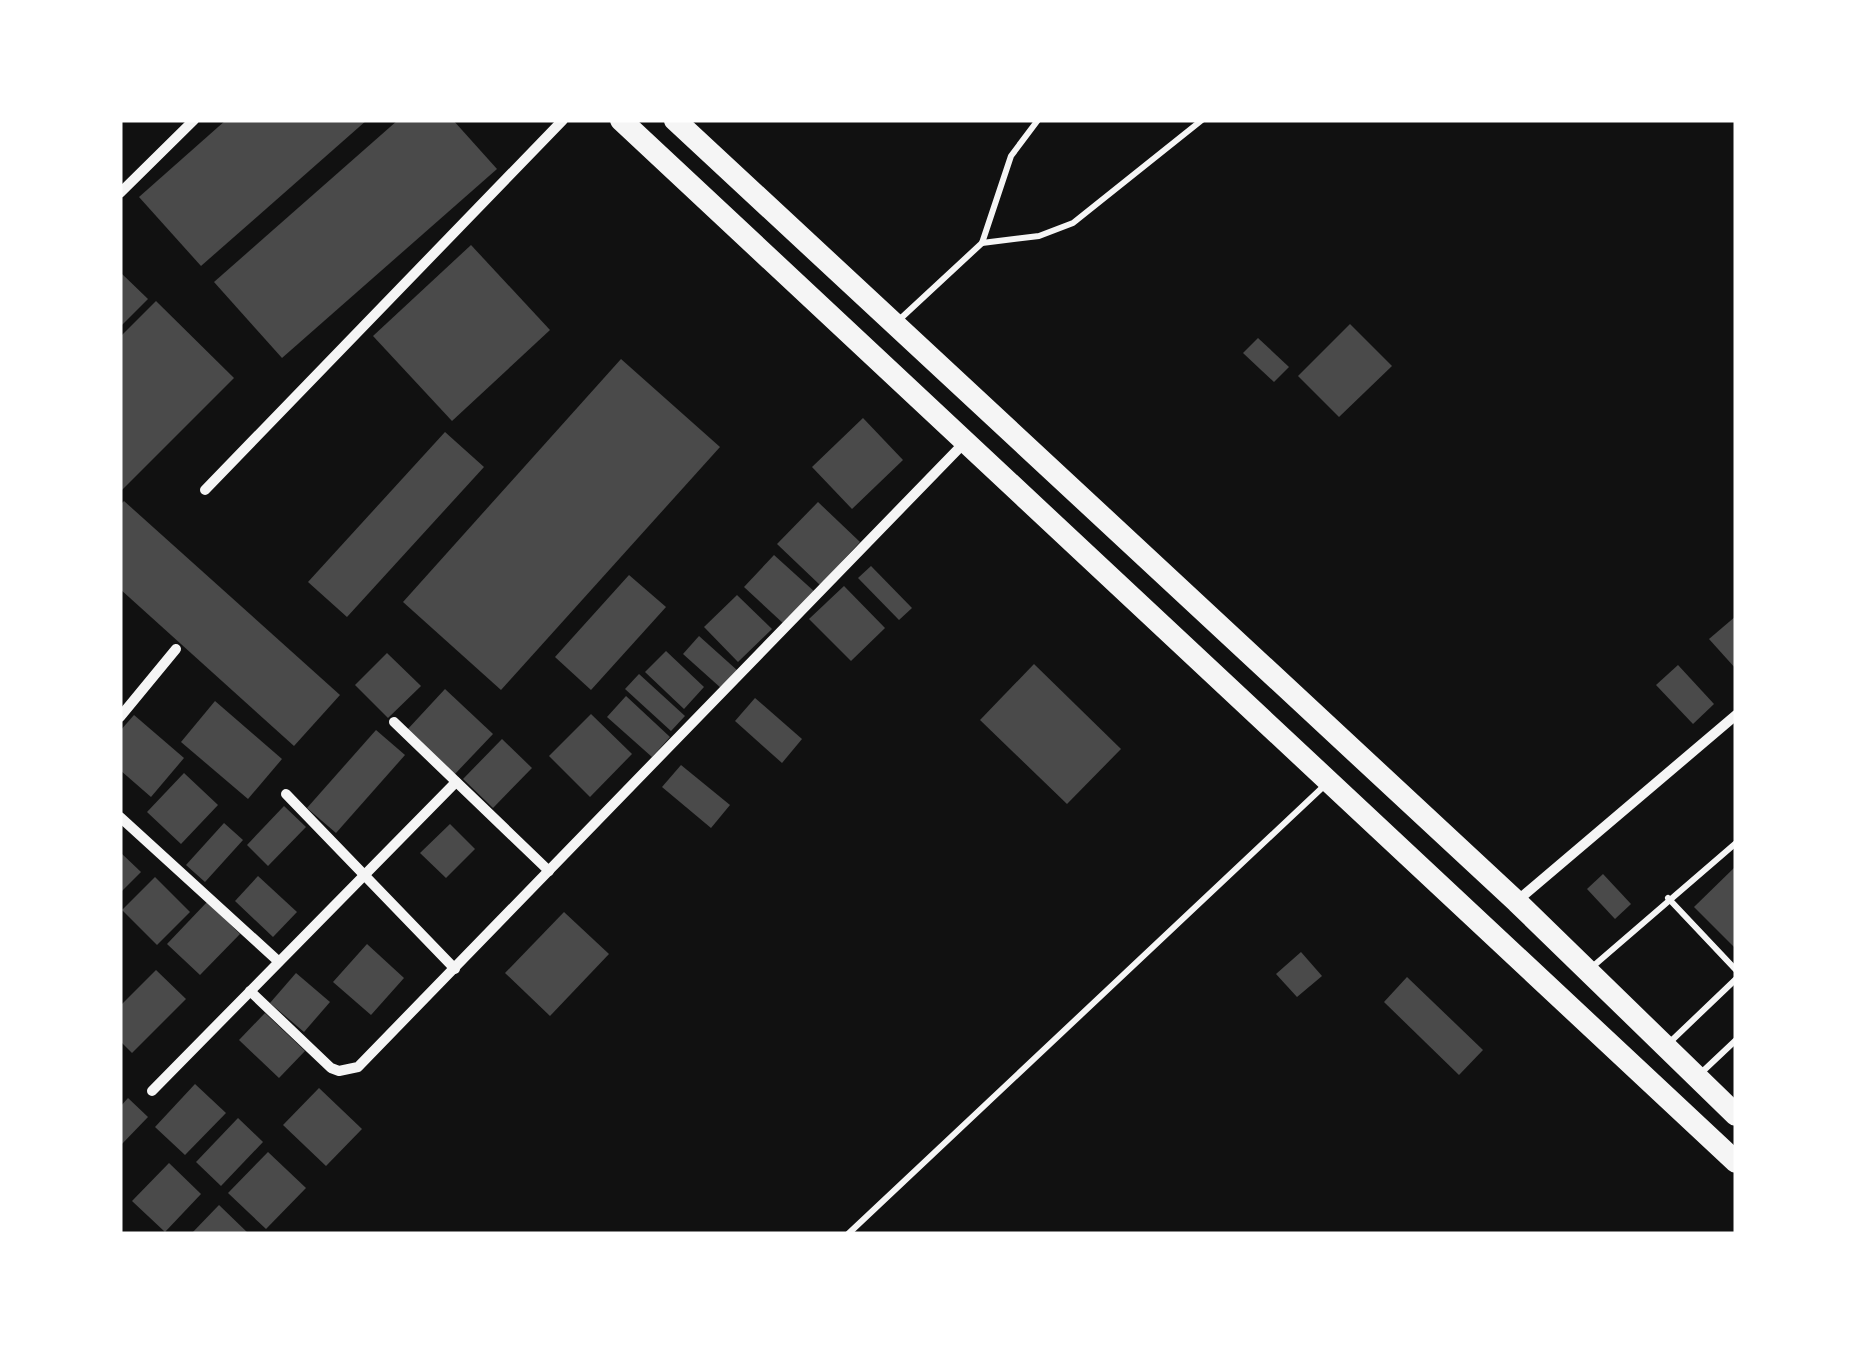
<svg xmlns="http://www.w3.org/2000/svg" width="1856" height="1354" font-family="Poppins,sans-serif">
<rect width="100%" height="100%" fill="#111"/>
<g fill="#4a4a4a">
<polygon points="226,120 367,120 201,266 139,197"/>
<polygon points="398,120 453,120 497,169 282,358 214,282"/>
<polygon points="471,245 550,330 452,421 373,336"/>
<polygon points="120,272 148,299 120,327"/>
<polygon points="156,301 234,378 120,492 120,337"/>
<polygon points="1350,324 1392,366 1339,417 1298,376"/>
<polygon points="1258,338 1289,367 1274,382 1243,353"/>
<polygon points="621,359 720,447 501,690 403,602"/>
<polygon points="863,418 903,460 852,509 812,467"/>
<polygon points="445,432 484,467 347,617 308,582"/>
<polygon points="124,501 340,695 294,746 120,589 120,505"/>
<polygon points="818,502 860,542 820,585 777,544"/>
<polygon points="774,555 816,593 785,625 744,587"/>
<polygon points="871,566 912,608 899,620 858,578"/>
<polygon points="629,575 666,607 591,690 555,657"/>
<polygon points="844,586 885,628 851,661 809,619"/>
<polygon points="737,595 772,629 738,662 704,627"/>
<polygon points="1736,616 1736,669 1709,639"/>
<polygon points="699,636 738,671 722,689 683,654"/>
<polygon points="666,651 704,687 684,709 645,672"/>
<polygon points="387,653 421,686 388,718 355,685"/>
<polygon points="1034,664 1121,749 1067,804 980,720"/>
<polygon points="1678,665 1714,704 1693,724 1656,685"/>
<polygon points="639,674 685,716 671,731 625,689"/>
<polygon points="445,689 493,734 454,775 407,730"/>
<polygon points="626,696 670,737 652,757 607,717"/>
<polygon points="755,698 802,739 782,763 735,721"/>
<polygon points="215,701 282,759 248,799 181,742"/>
<polygon points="591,714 632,754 590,797 549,756"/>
<polygon points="134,715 184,758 151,797 120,770 120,731"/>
<polygon points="376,730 405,755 336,833 307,808"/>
<polygon points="502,739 532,768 493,808 463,779"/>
<polygon points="681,765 730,805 711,828 662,787"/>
<polygon points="184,773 218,805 181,844 147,812"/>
<polygon points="284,806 306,827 268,866 247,845"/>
<polygon points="224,823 243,840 205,882 186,865"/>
<polygon points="450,824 475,849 446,878 420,853"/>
<polygon points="120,852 141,872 120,893"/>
<polygon points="1736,866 1736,949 1694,907"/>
<polygon points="1603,874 1631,904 1615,919 1587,889"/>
<polygon points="258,876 297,912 273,937 235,901"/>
<polygon points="155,877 190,912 157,945 122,910"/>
<polygon points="207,902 240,934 200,975 167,944"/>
<polygon points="564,912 609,954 550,1016 505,973"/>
<polygon points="367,944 404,978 371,1015 333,982"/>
<polygon points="1301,952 1322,976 1297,997 1276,974"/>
<polygon points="156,970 186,999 132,1053 120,1041 120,1006"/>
<polygon points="296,973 330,1002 304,1032 270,1003"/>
<polygon points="1407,977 1483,1050 1459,1075 1384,1002"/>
<polygon points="265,1013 305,1051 279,1078 239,1040"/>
<polygon points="195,1084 226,1113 185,1155 155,1127"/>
<polygon points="319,1088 362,1129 326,1166 283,1125"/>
<polygon points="128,1098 148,1117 120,1146 120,1107"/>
<polygon points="238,1118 263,1142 221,1186 196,1162"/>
<polygon points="268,1152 306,1188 266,1229 228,1193"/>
<polygon points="169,1163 201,1194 165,1232 132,1201"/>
<polygon points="219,1205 249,1234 191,1234"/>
</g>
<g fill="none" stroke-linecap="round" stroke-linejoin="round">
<g stroke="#f5f5f5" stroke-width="6">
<polyline points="982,243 1039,236 1073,223 1202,120"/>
<polyline points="899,320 982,243 1011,156 1038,120"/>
<polyline points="1668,898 1736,970"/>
<polyline points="1591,968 1736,843"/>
<polyline points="1668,1044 1736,979"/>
<polyline points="1701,1073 1736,1040"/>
<polyline points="848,1234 1324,786"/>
</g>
<g stroke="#f5f5f5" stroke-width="10">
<polyline points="120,193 194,120"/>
<polyline points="205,490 563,120"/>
<polyline points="120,717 176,649"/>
<polyline points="394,722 549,871"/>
<polyline points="286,794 455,969"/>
<polyline points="120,817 278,961"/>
<polyline points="1517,901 1736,715"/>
<polyline points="250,991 331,1068 339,1071 358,1067 966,441"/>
<polyline points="152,1091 456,782"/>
</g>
<g stroke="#f5f5f5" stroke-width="22">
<polyline points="621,120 1736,1162"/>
<polyline points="675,120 1517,902 1736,1115"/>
</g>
</g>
<rect width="1856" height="1354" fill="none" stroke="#ffffff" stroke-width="245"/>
</svg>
